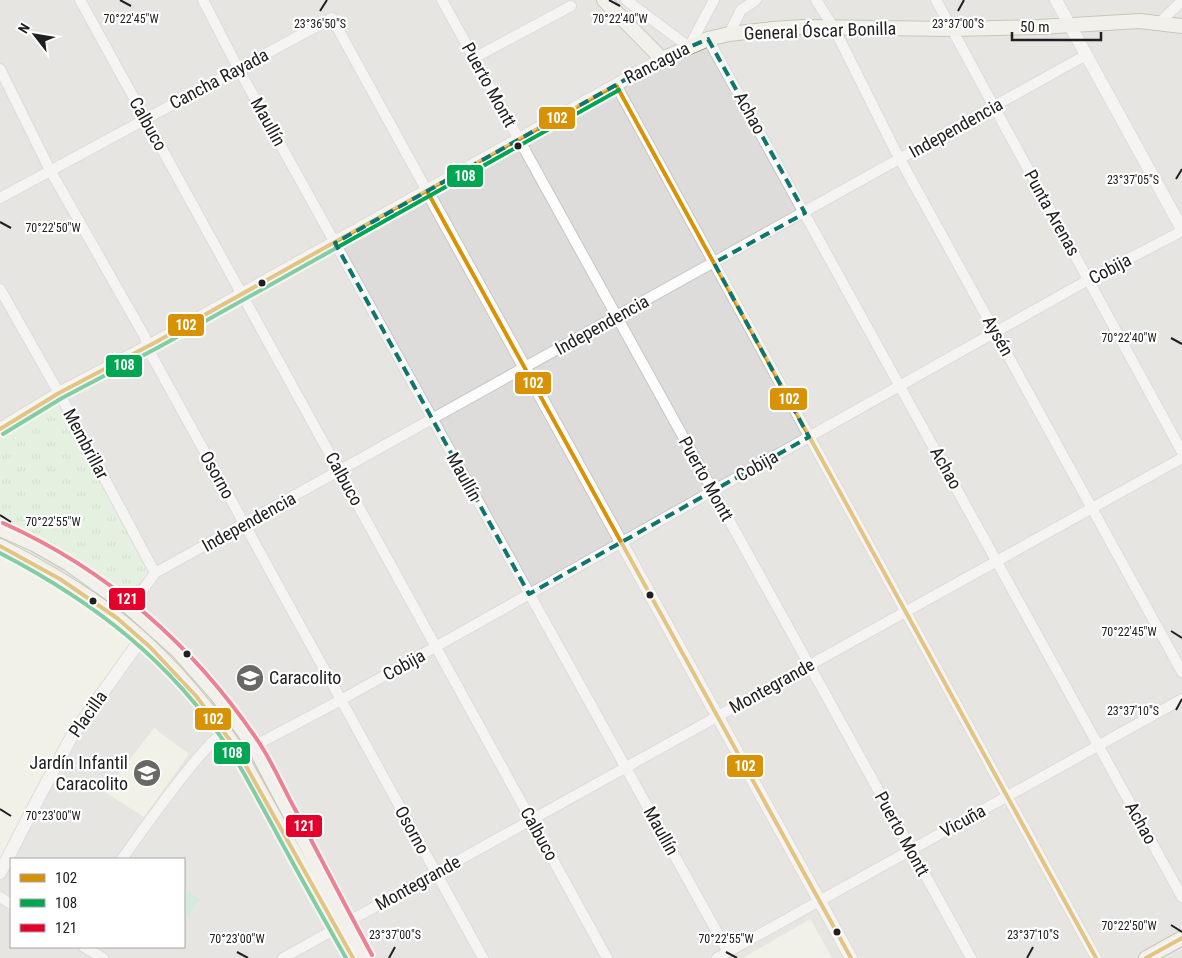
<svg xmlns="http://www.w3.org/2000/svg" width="1182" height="958" font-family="'Roboto Condensed',sans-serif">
<defs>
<pattern id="park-tufts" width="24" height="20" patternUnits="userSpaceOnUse" patternTransform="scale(1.25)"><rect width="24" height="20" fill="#d7f5d8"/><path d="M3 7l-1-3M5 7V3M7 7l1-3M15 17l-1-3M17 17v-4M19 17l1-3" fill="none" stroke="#b8d2b9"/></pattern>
</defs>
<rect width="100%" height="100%" fill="#efede9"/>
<path fill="#dedcda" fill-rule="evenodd" d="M0 0H1182V958H0ZM11 859H184V947H11Z"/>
<g fill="#f7f7e5">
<polygon points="0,548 26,561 138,640 0,865"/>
<polygon points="154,728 189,754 144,817 105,792"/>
<polygon points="810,919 832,958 743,958"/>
</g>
<polygon fill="url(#park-tufts)" points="57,401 149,573 126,596 72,559 0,523 0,435"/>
<polygon fill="#b4e6d3" points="184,888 200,899 184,922"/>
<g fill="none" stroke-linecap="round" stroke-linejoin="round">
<defs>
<g id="minor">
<polyline points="80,0 607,958"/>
<polyline points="203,0 238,68 728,952"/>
<polyline points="442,0 971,958"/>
<polyline points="626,0 689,47 714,0"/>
<polyline points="816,0 834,28 895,150 1182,672"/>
<polyline points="936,0 1182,452"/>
<polyline points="1160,22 1182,1"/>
<polyline points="729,34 741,10 756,0"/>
<polyline points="708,39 1182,897"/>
<polyline points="474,58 571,6"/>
<polyline points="0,69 50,170 145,337 147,347 483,958"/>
<polyline points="616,85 1096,958"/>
<polyline points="0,198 332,18 427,191"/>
<polyline points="0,289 59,393 155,573"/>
<polyline points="130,608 155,573 1086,55"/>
<polyline points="254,746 341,700 1088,280 1182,231"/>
<path d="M122 859C146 825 170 791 197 759 206 749 213 739 225 733"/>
<polyline points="0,897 11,904"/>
<polyline points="84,947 103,958"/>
<polyline points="283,958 1182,458"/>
<polyline points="717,958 1182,699"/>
</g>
<g id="tertiary">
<polyline points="1056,0 1182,229"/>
<polyline points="427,191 851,958"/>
<polyline points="0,429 59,393 156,342 662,59"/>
<polyline points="0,873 41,793 72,736 141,639"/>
</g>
<g id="secondary">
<polyline points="604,0 662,59 708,39 729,34 773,29 803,27 952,29 1039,27 1140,21 1182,26"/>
<polyline points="0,529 34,544 69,564 130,608 178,651 217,695 254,746 366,958"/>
<path d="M0 546C41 567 81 590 117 618 163 654 203 701 236 748L353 958"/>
<polyline points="1146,958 1182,938"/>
</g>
</defs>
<use href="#minor" stroke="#c7c6c5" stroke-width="12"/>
<use href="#tertiary" stroke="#c7c6c5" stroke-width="14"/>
<use href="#secondary" stroke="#969980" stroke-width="16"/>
<use href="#minor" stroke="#fdfcfc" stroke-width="10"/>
<use href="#tertiary" stroke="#fdfcfc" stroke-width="12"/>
<use href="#secondary" stroke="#f3f4ec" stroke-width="14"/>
<defs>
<g id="bus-1">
<polyline points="427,191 851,958"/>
<polyline points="0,429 59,393 156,342 616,85 1096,958"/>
<polyline points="0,546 60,579 117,618 150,647 196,696 236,748 353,958"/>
<polyline points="1146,958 1182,938"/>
</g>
<g id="bus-2">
<polyline points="3,434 62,398 159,347 619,90"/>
<path d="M0 553C96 603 169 660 230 750 244 772 256 796 269 819 294 866 320 912 346 958"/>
</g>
<path id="bus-3" d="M3 523C108 570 194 646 258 741 273 763 283 788 296 811 321 859 346 907 372 955"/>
</defs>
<use href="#bus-1" stroke="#fff" stroke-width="8"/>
<use href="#bus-2" stroke="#fff" stroke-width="8"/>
<use href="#bus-3" stroke="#fff" stroke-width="8"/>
<use href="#bus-1" stroke="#d79205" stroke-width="4"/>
<use href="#bus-2" stroke="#00a651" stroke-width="4"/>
<use href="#bus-3" stroke="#e4002b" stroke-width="4"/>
</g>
<path d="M0 0H1182V958H0ZM708 39 805 213 714 263 809 437 529 594 335 243 662 59Z" fill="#efede9" fill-opacity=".55" fill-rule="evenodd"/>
<path fill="none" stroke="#0f766e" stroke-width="4" stroke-dasharray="10 6" stroke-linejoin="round" d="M708 39 805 213 714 263 809 437 529 594 335 243 662 59Z"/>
<path fill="none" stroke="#202020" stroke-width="2" d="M120 0 131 6M609 0 620 6M320 11 327 0M958 11 964 0M1176 179 1182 169M0 222 11 228M1171 338 1182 344M0 515 11 522M1171 631 1182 638M1176 710 1182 699M0 809 11 816M1171 925 1182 932M237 952 248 958M726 952 737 958M389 958 395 947M1027 958 1033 947"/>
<defs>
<symbol id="school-disc" viewBox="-11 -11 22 22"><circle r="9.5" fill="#686866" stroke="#fff"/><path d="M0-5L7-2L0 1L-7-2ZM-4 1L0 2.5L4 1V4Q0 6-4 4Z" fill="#fff"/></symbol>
</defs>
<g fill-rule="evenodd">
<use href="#school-disc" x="234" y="662" width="32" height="32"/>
<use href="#school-disc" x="131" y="757" width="32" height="32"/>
</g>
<g fill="#202020" stroke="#fff" stroke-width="2">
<circle cx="518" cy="146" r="4.5"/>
<circle cx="262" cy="283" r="4.5"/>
<circle cx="650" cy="595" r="4.5"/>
<circle cx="93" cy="601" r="4.5"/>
<circle cx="187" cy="654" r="4.5"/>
<circle cx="837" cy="932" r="4.5"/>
</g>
<g text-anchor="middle" stroke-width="4.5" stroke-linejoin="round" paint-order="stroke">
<g font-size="18" fill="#202020" stroke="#fff">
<text transform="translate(820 31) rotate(-2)" y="6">General Óscar Bonilla</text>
<text transform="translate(657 63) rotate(-27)" y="6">Rancagua</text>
<text transform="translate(219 79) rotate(-28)" y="6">Cancha Rayada</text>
<text transform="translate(489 85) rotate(61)" y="6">Puerto Montt</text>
<text transform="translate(750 113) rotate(61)" y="6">Achao</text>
<text transform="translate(268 122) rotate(61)" y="6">Maullín</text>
<text transform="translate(148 124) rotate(61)" y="6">Calbuco</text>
<text transform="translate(956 128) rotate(-29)" y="6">Independencia</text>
<text transform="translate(1052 213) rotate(61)" y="6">Punta Arenas</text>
<text transform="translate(1110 269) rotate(-28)" y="6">Cobija</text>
<text transform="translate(602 325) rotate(-29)" y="6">Independencia</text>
<text transform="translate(998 336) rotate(61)" y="6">Aysén</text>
<text transform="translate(86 444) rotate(62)" y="6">Membrillar</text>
<text transform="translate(757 466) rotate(-29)" y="6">Cobija</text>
<text transform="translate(946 468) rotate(61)" y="6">Achao</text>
<text transform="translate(217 475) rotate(61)" y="6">Osorno</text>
<text transform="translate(464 477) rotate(61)" y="6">Maullín</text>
<text transform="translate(344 479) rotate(61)" y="6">Calbuco</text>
<text transform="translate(706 479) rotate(61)" y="6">Puerto Montt</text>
<text transform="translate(249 522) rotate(-29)" y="6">Independencia</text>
<text transform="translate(404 665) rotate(-29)" y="6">Cobija</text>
<text transform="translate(772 686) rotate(-29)" y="6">Montegrande</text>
<text transform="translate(88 714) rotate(-55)" y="6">Placilla</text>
<text transform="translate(963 821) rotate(-29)" y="6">Vicuña</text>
<text transform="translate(1141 823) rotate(61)" y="6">Achao</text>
<text transform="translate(412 830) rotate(61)" y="6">Osorno</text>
<text transform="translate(661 831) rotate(61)" y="6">Maullín</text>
<text transform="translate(539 834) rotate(61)" y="6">Calbuco</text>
<text transform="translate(902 834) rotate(61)" y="6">Puerto Montt</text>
<text transform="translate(418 883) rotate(-29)" y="6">Montegrande</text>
</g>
<g font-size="18" fill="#202020" stroke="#fff" text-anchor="start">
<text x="269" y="684">Caracolito</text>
<text x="128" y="769" text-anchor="end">Jardín Infantil<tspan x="128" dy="21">Caracolito</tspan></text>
</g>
</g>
<g font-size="12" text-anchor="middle" fill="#202020" stroke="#fff" stroke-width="4.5" stroke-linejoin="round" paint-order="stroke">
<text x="131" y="23">70°22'45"W</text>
<text x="620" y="23">70°22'40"W</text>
<text x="320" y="28">23°36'50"S</text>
<text x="958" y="28">23°37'00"S</text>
<text x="1133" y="184">23°37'05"S</text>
<text x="53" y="232">70°22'50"W</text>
<text x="1129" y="342">70°22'40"W</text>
<text x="53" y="526">70°22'55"W</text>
<text x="1129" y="636">70°22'45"W</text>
<text x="1133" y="715">23°37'10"S</text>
<text x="53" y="820">70°23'00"W</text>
<text x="1129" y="930">70°22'50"W</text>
<text x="395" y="939">23°37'00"S</text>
<text x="1033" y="939">23°37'10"S</text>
<text x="237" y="943">70°23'00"W</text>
<text x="726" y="943">70°22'55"W</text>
</g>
<g stroke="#fff" stroke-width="2">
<rect x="538" y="106" width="38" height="24" rx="5" fill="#d79205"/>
<rect x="446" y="164" width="38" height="24" rx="5" fill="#00a651"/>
<rect x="167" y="313" width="38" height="24" rx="5" fill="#d79205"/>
<rect x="105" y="354" width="38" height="24" rx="5" fill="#00a651"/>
<rect x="514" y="371" width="38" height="24" rx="5" fill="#d79205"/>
<rect x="769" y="387" width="39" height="24" rx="5" fill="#d79205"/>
<rect x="108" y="587" width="38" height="24" rx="5" fill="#e4002b"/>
<rect x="194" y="707" width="38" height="24" rx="5" fill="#d79205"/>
<rect x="213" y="741" width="38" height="24" rx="5" fill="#00a651"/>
<rect x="726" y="754" width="38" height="24" rx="5" fill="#d79205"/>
<rect x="285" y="814" width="38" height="24" rx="5" fill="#e4002b"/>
</g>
<g font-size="14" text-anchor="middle" font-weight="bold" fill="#fff">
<text x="557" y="123">102</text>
<text x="465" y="181">108</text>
<text x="186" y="330">102</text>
<text x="124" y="370">108</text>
<text x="533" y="388">102</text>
<text x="789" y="404">102</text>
<text x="127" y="604">121</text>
<text x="213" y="724">102</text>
<text x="232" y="758">108</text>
<text x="745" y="771">102</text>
<text x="304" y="831">121</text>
</g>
<rect x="10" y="858" width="175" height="90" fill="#ffffff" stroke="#a6a6a6"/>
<rect x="20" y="874" width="25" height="8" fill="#d79205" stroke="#a6a6a6"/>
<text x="55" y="883" font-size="15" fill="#202020">102</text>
<rect x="20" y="899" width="25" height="8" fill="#00a651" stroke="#a6a6a6"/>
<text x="55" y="908" font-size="15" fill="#202020">108</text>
<rect x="20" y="924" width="25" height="8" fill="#e4002b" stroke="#a6a6a6"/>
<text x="55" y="933" font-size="15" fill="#202020">121</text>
<g transform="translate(35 35) rotate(301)" stroke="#ffffff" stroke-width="4" paint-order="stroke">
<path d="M0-4L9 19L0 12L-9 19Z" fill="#202020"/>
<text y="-8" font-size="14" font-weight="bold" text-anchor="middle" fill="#202020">N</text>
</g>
<path d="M1012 32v8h89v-8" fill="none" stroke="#202020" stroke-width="2.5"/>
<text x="1020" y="32" font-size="15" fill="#202020" stroke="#ffffff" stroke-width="4" paint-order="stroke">50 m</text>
</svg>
